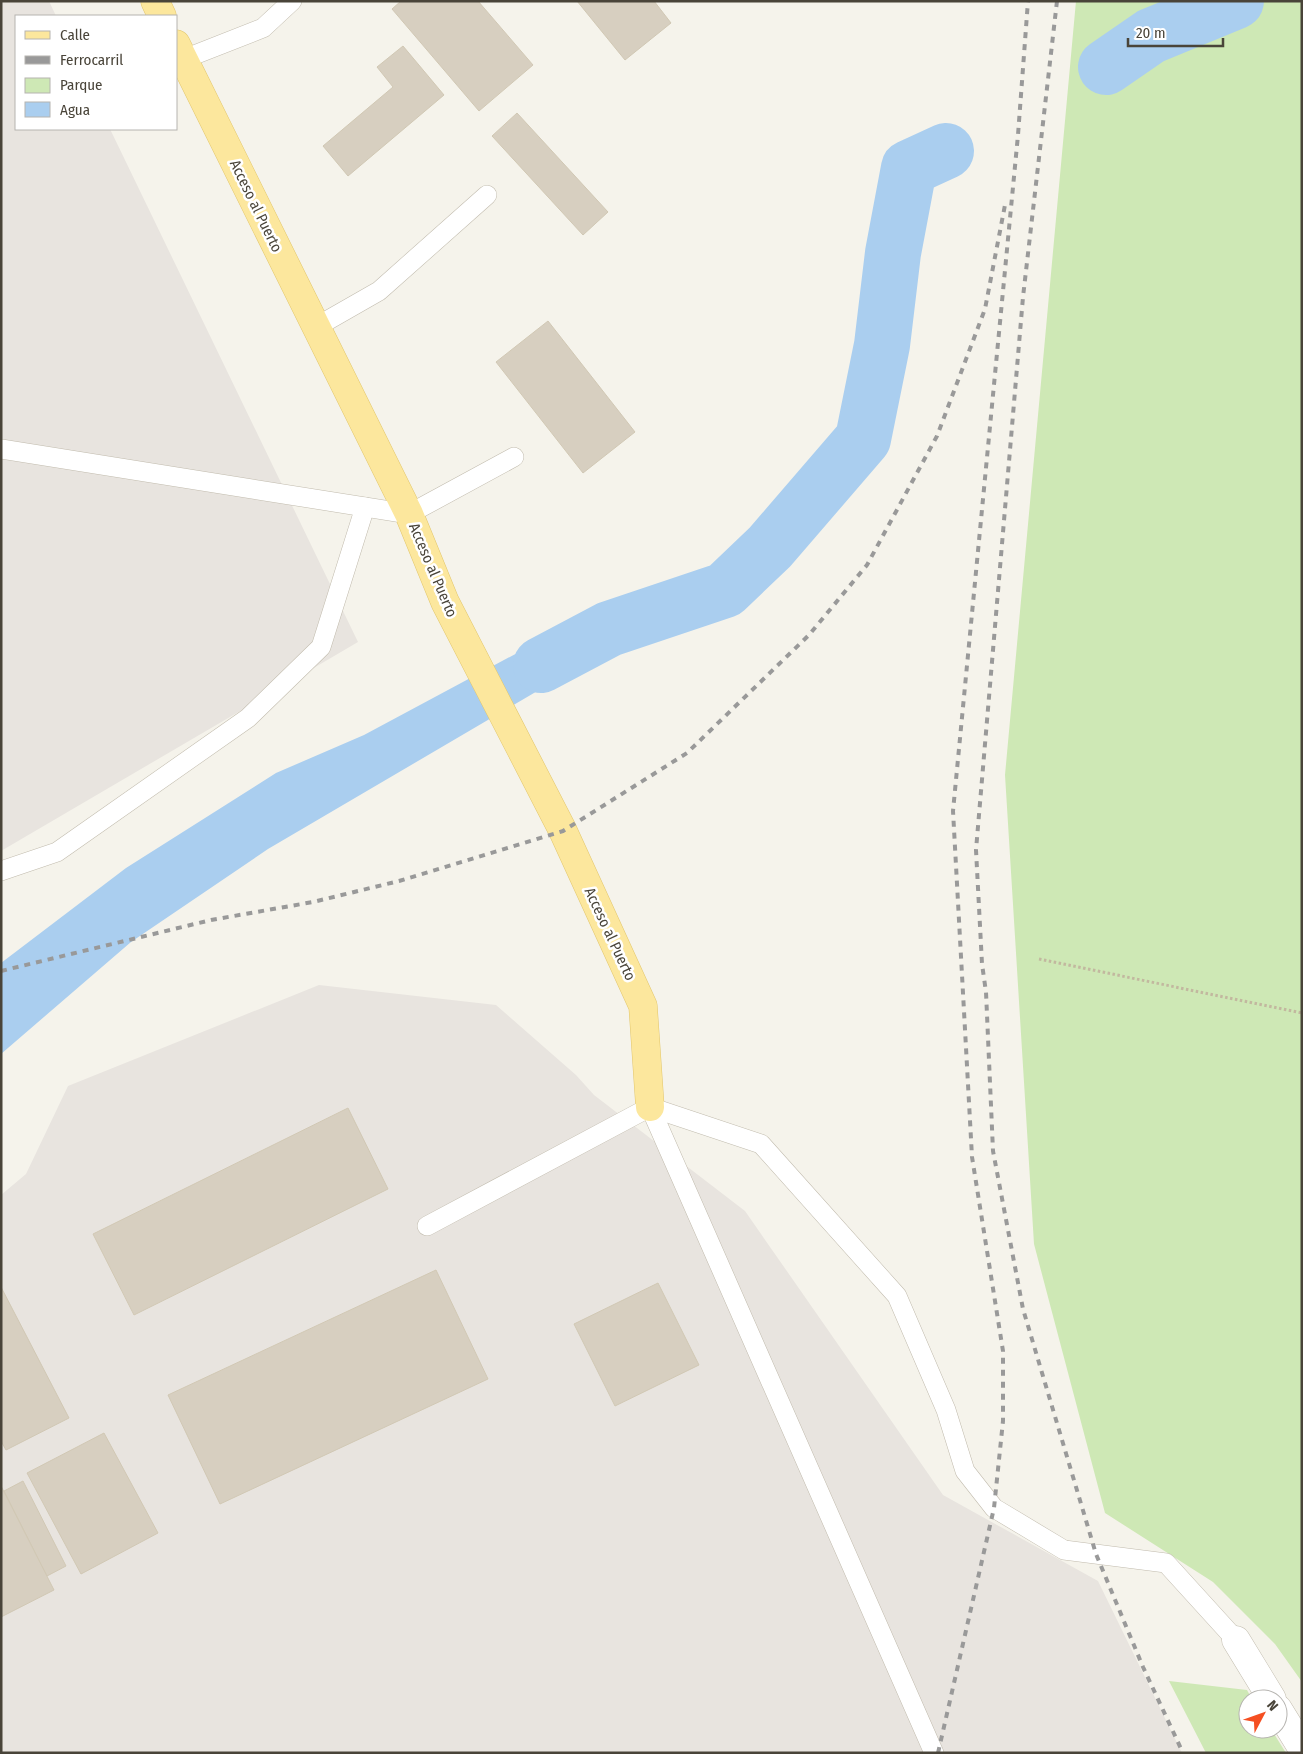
<svg xmlns="http://www.w3.org/2000/svg" width="1303" height="1754" font-family="'Fira Sans Condensed',sans-serif">
<rect width="100%" height="100%" fill="#f5f3eb"/>
<g fill="#e8e4df">
<polygon points="1,1 49,1 56,16 16,16 16,129 110,129 358,642 1,851"/>
<polygon points="319,985 496,1005 576,1075 594,1095 745,1211 943,1495 1098,1581 1182,1753 1,1753 1,1195 26,1174 68,1086"/>
</g>
<g fill="#cee8b5">
<polygon points="1076,1 1302,1 1302,1682 1275,1644 1213,1582 1105,1513 1034,1244 1005,775"/>
<polygon points="1169,1681 1247,1690 1252,1699 1248,1699 1248,1729 1271,1729 1286,1753 1206,1753"/>
</g>
<polygon fill="#aaceef" points="609,629 568,673 268,849 131,942 1,1054 1,963 126,868 276,773 364,735 547,637"/>
<g fill="none" stroke-linecap="round" stroke-linejoin="round">
<g stroke="#aaceef" stroke-width="56">
<polyline points="1106,67 1151,36 1236,1"/>
<polyline points="541,665 609,629 725,590 770,547 863,439 882,345 893,253 909,168 946,151"/>
</g>
</g>
<g fill="#d7cfc0" stroke="#d1c8b4">
<polygon points="401,1 478,1 533,65 479,111 392,9"/>
<polygon points="577,1 654,1 671,23 625,60"/>
<polygon points="403,46 444,95 348,176 323,146 393,87 377,67"/>
<polygon points="517,113 608,212 583,235 492,136"/>
<polygon points="548,321 635,432 583,473 496,362"/>
<polygon points="348,1108 388,1189 134,1315 93,1234"/>
<polygon points="436,1270 488,1379 220,1504 168,1395"/>
<polygon points="658,1283 699,1365 615,1406 574,1324"/>
<polygon points="1,1287 69,1418 6,1450 1,1441"/>
<polygon points="104,1433 158,1533 81,1574 27,1473"/>
<polygon points="23,1481 66,1566 47,1576 4,1491"/>
<polygon points="1,1486 54,1590 1,1617"/>
</g>
<g fill="none" stroke-linecap="round" stroke-linejoin="round">
<defs>
<g id="service">
<polyline points="184,59 263,28 292,1"/>
<polyline points="316,327 379,291 487,195"/>
<polyline points="1,449 409,514 514,457"/>
<polyline points="1,871 57,852 248,718 321,647 365,507"/>
<polyline points="650,1107 934,1753"/>
<polyline points="427,1226 650,1107 761,1144 897,1296 946,1410 965,1471 994,1508 1064,1550 1166,1563 1236,1640"/>
</g>
<g id="minor">
<polyline points="1236,1640 1272,1699"/>
<polyline points="1278,1709 1302,1748"/>
</g>
<g id="primary">
<polyline points="155,1 162,16"/>
<polyline points="176,44 409,514 445,602 563,831 643,1006 650,1107"/>
</g>
</defs>
<use href="#service" stroke="#c1bbad" stroke-width="20"/>
<use href="#minor" stroke="#c1bbad" stroke-width="29"/>
<use href="#primary" stroke="#e2c66c" stroke-width="29"/>
<polyline stroke="#c2b89f" stroke-width="3" stroke-dasharray="2.5 2.5" stroke-linecap="butt" points="1039,959 1302,1013"/>
<use href="#service" stroke="#fff" stroke-width="19"/>
<use href="#minor" stroke="#fff" stroke-width="28"/>
<use href="#primary" stroke="#fce79d" stroke-width="28"/>
<g stroke="#999" stroke-width="4" stroke-dasharray="6 6" stroke-linecap="butt">
<polyline points="1057,1 1023,297 976,850 982,964 986,992 993,1151 1023,1309 1096,1554 1143,1667 1183,1753"/>
<polyline points="1,971 211,920 313,902 399,881 563,831 687,753 809,635 867,565 937,436 985,309 1005,205"/>
<polyline points="938,1753 994,1508 1003,1421 1003,1351 972,1157 953,811 1018,135 1028,1"/>
</g>
</g>
<g text-anchor="middle" stroke-width="5" stroke-linejoin="round" paint-order="stroke">
<g font-size="15" fill="#494439" stroke="#fff">
<text transform="translate(256 206) rotate(64)" y="5">Acceso al Puerto</text>
<text transform="translate(433 570) rotate(67)" y="5">Acceso al Puerto</text>
<text transform="translate(610 934) rotate(65)" y="5">Acceso al Puerto</text>
</g>
</g>
<rect width="1303" height="1754" fill="none" stroke="#494439" stroke-width="5"/>
<rect x="15" y="15" width="162" height="115" fill="#ffffff" stroke="#b6b4b0"/>
<rect x="25" y="31" width="25" height="8" fill="#fce79d" stroke="#b6b4b0"/>
<text x="60" y="40" font-size="15" fill="#494439">Calle</text>
<rect x="25" y="56" width="25" height="8" fill="#999999" stroke="#b6b4b0"/>
<text x="60" y="65" font-size="15" fill="#494439">Ferrocarril</text>
<rect x="25" y="78" width="25" height="15" fill="#cee8b5" stroke="#b6b4b0"/>
<text x="60" y="90" font-size="15" fill="#494439">Parque</text>
<rect x="25" y="102" width="25" height="15" fill="#aaceef" stroke="#b6b4b0"/>
<text x="60" y="115" font-size="15" fill="#494439">Agua</text>
<g transform="translate(1263 1714) rotate(49)"><circle r="24" fill="#ffffff" stroke="#b6b4b0"/>
<path d="M0-4L9 19L0 12L-9 19Z" fill="#f54f22"/>
<text y="-8" font-size="14" font-weight="bold" text-anchor="middle" fill="#494439">N</text>
</g>
<path d="M1128 38v8h95v-8" fill="none" stroke="#494439" stroke-width="2.5"/>
<text x="1136" y="38" font-size="15" fill="#494439" stroke="#ffffff" stroke-width="4" paint-order="stroke">20 m</text>
</svg>
